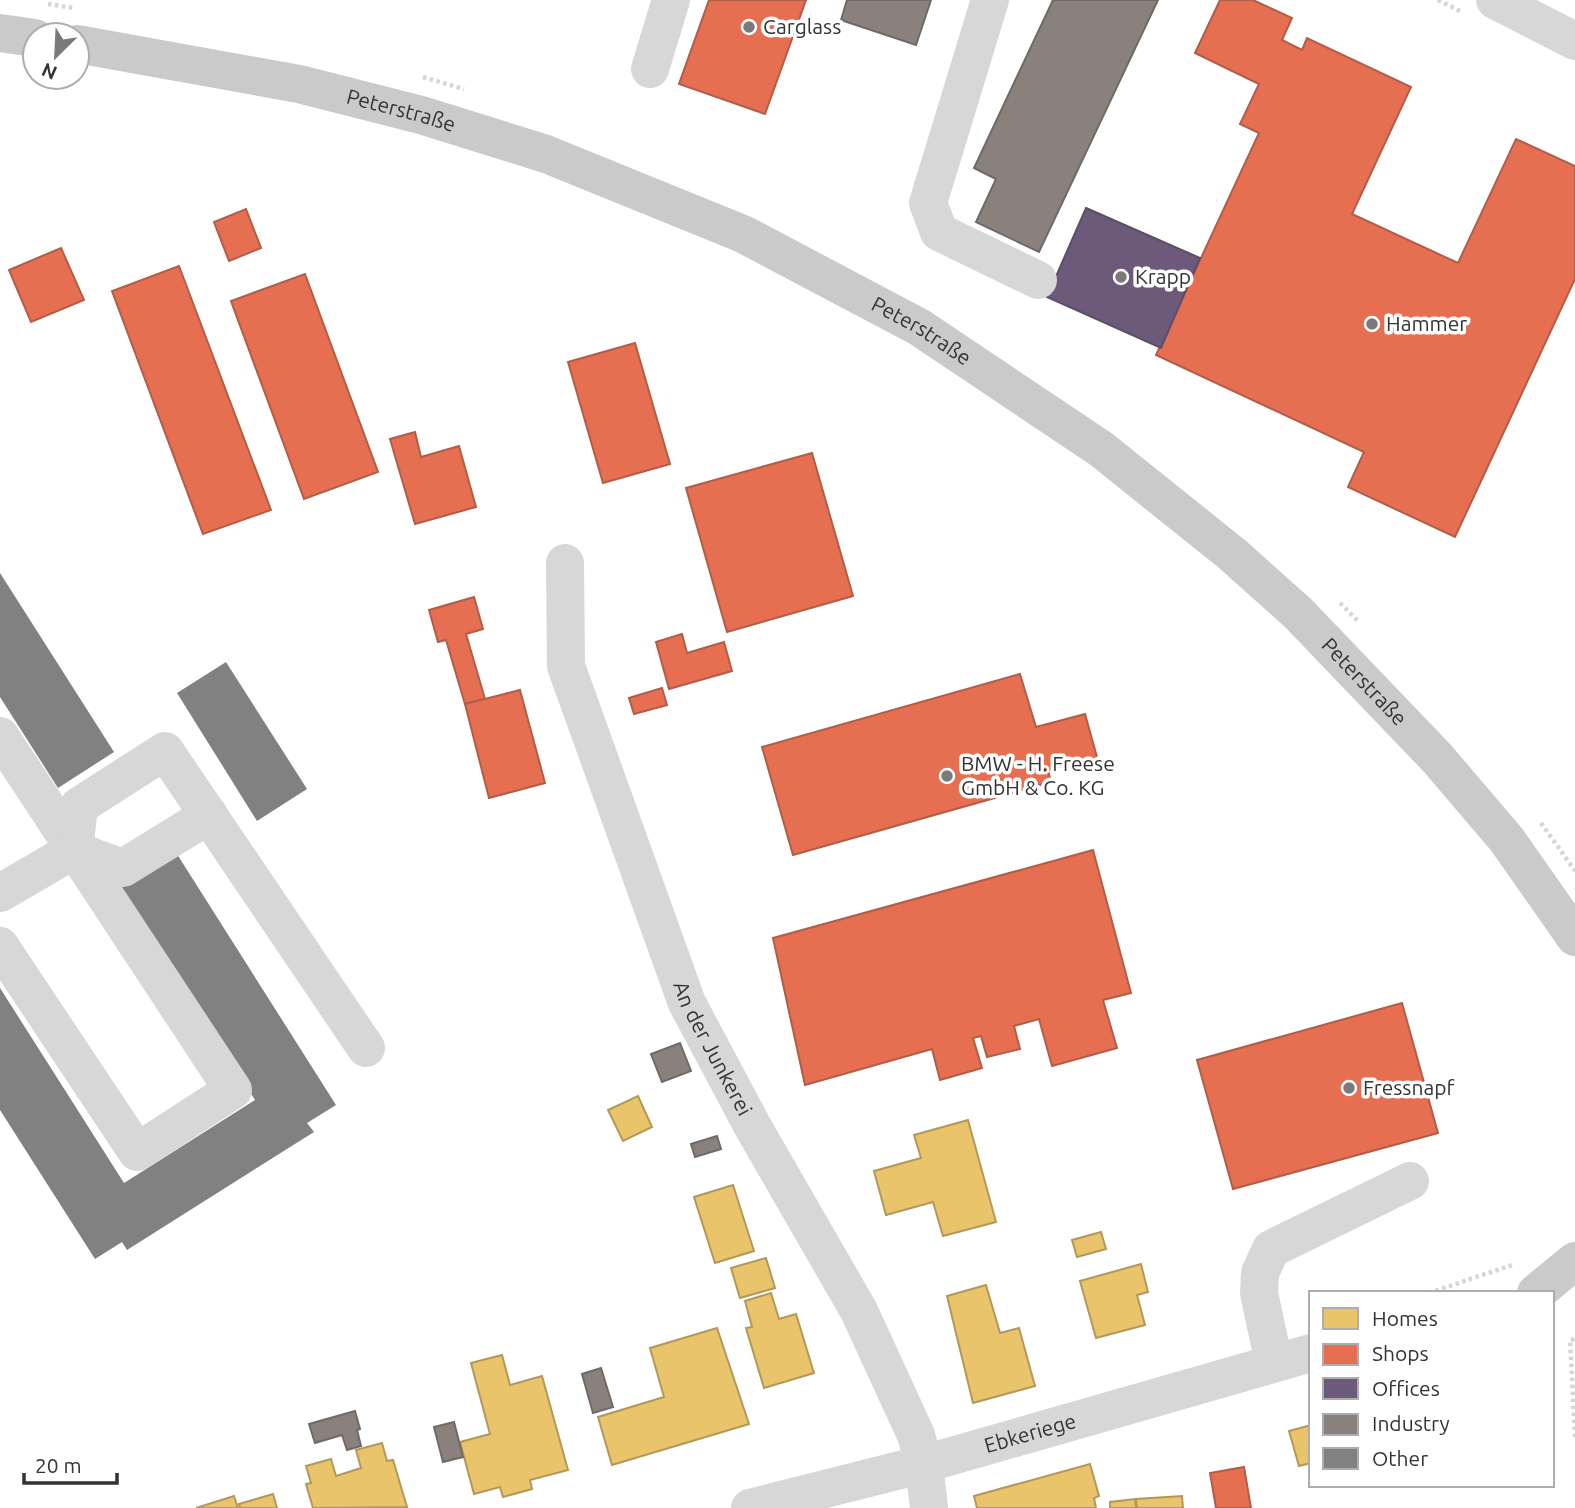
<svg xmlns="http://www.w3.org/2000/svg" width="1575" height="1508" font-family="Ubuntu,sans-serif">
<rect width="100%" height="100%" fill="#fff"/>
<g fill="#e9c46a" stroke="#b2985a" stroke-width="2">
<polygon points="638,1096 652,1127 623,1141 608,1110"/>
<polygon points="968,1120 996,1222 943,1236 933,1202 886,1215 874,1171 921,1158 914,1135"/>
<polygon points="733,1185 754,1251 715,1263 694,1197"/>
<polygon points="1101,1232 1106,1249 1077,1257 1072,1240"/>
<polygon points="766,1258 775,1288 740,1298 731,1268"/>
<polygon points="1141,1264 1148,1292 1137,1295 1145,1325 1096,1338 1080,1281"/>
<polygon points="986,1285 1000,1333 1019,1328 1035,1386 973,1403 947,1296"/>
<polygon points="771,1293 779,1319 796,1314 814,1373 764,1388 746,1328 752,1327 745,1301"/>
<polygon points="717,1328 749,1424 612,1465 598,1417 664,1397 650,1348"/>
<polygon points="502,1355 510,1385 542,1376 568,1470 530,1480 532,1489 503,1497 500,1487 474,1494 460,1442 490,1434 471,1363"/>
<polygon points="1311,1425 1311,1463 1299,1466 1289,1431"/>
<polygon points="382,1443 387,1461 393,1460 407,1507 313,1508 306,1484 311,1483 306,1466 331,1459 336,1476 361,1468 356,1450"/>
<polygon points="1090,1464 1099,1496 1094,1498 1096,1508 977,1508 974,1496"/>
<polygon points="273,1494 277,1508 240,1508 239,1504"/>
<polygon points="234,1496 238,1508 196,1508"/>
<polygon points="1182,1496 1183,1508 1137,1508 1136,1499"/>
<polygon points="1135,1499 1136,1508 1110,1508 1110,1502"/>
</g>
<g fill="#e76f51" stroke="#b15d48" stroke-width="2">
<polygon points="709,0 806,0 765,114 679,84"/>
<polygon points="1220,0 1253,0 1292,18 1282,40 1302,50 1307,38 1411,87 1352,214 1458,263 1516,139 1575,166 1575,279 1455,537 1348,487 1364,452 1156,355 1259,133 1240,124 1259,84 1195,53"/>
<polygon points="246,209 261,248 229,261 214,222"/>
<polygon points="61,248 84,300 31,322 9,270"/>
<polygon points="179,266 271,510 203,534 112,291"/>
<polygon points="305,274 378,472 304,499 231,301"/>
<polygon points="635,343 670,464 603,483 568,362"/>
<polygon points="415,432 421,457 459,446 476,507 415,524 390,439"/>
<polygon points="812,453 853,596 727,632 686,488"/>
<polygon points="474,597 483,629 466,634 485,699 465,704 446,640 438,642 429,610"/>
<polygon points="682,634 687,653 724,642 732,671 669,689 656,642"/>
<polygon points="1020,674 1036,727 1085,714 1097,757 1048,770 1051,782 793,855 762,747"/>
<polygon points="662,688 667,705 634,714 629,698"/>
<polygon points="520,690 545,783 489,798 465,704"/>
<polygon points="1093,850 1131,993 1103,1000 1117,1048 1052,1066 1039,1019 1014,1026 1020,1049 987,1057 981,1036 973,1038 982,1068 940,1080 932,1049 805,1085 773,938"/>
<polygon points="1402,1003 1438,1133 1233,1189 1197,1060"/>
<polygon points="1244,1467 1251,1508 1216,1508 1210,1473"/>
</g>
<polygon fill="#6d597a" stroke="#5c4e65" stroke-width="2" points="1086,208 1200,258 1161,348 1047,297"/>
<g fill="#8a817c" stroke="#706a66" stroke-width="2">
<polygon points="847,0 931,0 916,45 841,20"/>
<polygon points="1053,0 1158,0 1039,252 976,222 996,179 974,168"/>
<polygon points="680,1043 691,1071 662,1082 651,1054"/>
<polygon points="717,1136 721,1149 695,1157 691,1144"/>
<polygon points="601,1368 613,1407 593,1413 582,1374"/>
<polygon points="355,1411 360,1429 357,1430 361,1446 347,1450 342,1435 315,1443 309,1424"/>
<polygon points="454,1422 463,1457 443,1462 434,1427"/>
</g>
<g fill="#818181">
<polygon points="0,573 114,752 58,788 0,697"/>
<polygon points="226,662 307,789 257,821 177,693"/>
<polygon points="175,851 336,1105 307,1123 314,1132 127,1250 122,1242 95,1259 0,1110 0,988 124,1183 255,1100 120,886"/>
</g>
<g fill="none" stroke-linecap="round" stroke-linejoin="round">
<g stroke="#d6d6d6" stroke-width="4.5" stroke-dasharray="3.5 3.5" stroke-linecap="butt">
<polyline points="1438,0 1462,12"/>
<polyline points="48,4 74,8"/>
<polyline points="423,77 464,89"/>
<polyline points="1340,603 1359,622"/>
<polyline points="1541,823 1575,871"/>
<polyline points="1429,1293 1515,1264"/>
<polyline points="1575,1437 1570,1340 1575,1339"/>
</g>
<g stroke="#d7d7d7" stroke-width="38">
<polyline points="990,0 928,203 939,232 1038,280"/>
<polyline points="1495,0 1575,41"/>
<polyline points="650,69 671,0"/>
<path id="s1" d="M565 563 566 666 687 1003 753 1127 859 1311 916 1435 924 1464 929 1508"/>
<polyline points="0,736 233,1090 137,1152 0,946"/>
<polyline points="74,850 79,806 165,751 366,1048"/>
<polyline points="0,893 74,850 123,868 209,815"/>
<polyline points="1274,1363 1259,1293 1260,1273 1271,1249 1410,1181"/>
<path id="s2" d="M750 1508 924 1464 1311 1353"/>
</g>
<g stroke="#cacaca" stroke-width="38">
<polyline points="0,33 35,38"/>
<path id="s3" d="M77 44 299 84 421 115 546 154 743 234 919 327 1101 449 1232 554 1298 613 1437 758 1507 840 1575 937"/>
<polyline points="1536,1293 1575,1261"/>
</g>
</g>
<g fill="#7a7a7a" stroke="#fff" stroke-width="2.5">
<circle cx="749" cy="27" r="7"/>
<circle cx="1121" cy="277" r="7"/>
<circle cx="1372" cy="324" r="7"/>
<circle cx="947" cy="776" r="7"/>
<circle cx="1349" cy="1088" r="7"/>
</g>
<g text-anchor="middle" stroke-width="7" stroke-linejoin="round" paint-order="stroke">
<g font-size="21" fill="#333" stroke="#fff" text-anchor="start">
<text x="763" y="34">Carglass</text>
<text x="1135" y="284">Krapp</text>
<text x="1386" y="331">Hammer</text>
<text x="961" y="771">BMW - H. Freese<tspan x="961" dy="24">GmbH &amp; Co. KG</tspan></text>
<text x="1363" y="1095">Fressnapf</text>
</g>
<g font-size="21" fill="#333" stroke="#fff">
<text dy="7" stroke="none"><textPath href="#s3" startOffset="331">Peterstraße</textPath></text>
<text dy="7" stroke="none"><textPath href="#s3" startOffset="898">Peterstraße</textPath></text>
<text dy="7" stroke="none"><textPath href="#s3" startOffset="1465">Peterstraße</textPath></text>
<text dy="7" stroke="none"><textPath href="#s1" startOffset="513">An der Junkerei</textPath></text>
<text dy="7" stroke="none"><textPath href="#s2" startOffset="290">Ebkeriege</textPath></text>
</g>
</g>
<rect x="1309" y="1291" width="245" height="196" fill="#ffffff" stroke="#adadad" stroke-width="2"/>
<rect x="1323" y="1308" width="35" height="21" fill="#e9c46a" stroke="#adadad" stroke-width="2"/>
<text x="1372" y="1326" font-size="21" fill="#333333">Homes</text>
<rect x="1323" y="1344" width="35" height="21" fill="#e76f51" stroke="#adadad" stroke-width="2"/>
<text x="1372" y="1361" font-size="21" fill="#333333">Shops</text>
<rect x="1323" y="1378" width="35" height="21" fill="#6d597a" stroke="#adadad" stroke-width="2"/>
<text x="1372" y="1396" font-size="21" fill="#333333">Offices</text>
<rect x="1323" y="1414" width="35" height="21" fill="#8a817c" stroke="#adadad" stroke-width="2"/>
<text x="1372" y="1431" font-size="21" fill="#333333">Industry</text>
<rect x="1323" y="1448" width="35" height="21" fill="#818181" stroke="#adadad" stroke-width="2"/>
<text x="1372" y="1466" font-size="21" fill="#333333">Other</text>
<g transform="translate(56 56) rotate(204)"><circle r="33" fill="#ffffff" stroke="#adadad" stroke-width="2"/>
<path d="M0-5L12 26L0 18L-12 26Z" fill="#7a7a7a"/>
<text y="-10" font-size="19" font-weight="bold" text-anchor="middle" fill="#333333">N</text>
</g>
<path d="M24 1473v10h93v-10" fill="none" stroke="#333333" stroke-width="3.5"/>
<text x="35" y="1473" font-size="21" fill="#333333" stroke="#ffffff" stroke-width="5" paint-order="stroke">20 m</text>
</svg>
